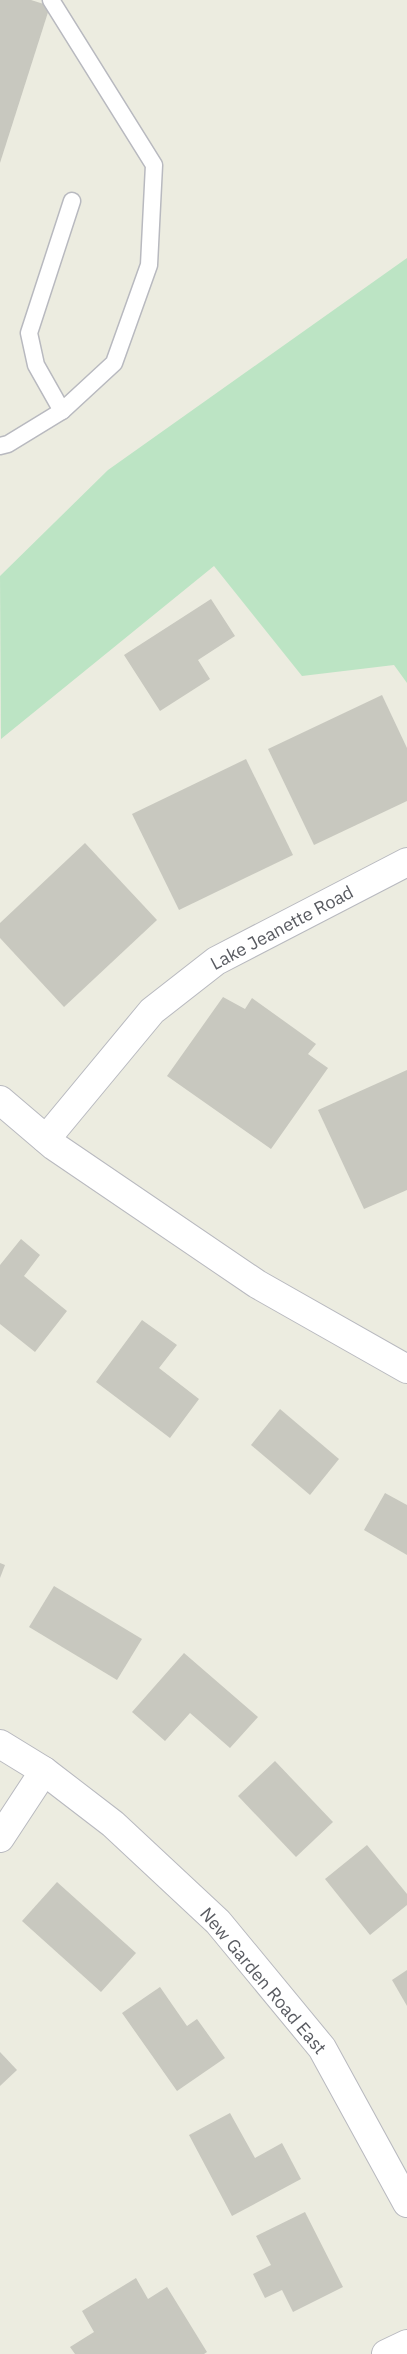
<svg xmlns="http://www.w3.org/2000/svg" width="407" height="2354" font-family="'IBM Plex Sans',sans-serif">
<rect width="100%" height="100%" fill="#ecece0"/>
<polygon fill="#bce4c4" points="407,258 407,683 394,665 302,676 214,566 1,739 0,576 108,470"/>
<g fill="#c8c8bf">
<polygon points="0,0 31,0 50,6 0,163"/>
<polygon points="211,599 235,636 198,660 210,679 160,711 124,655"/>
<polygon points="382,695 407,748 407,801 314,845 268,749"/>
<polygon points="246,759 293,855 179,910 132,814"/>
<polygon points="85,843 157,920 64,1007 0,938 0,923"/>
<polygon points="223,997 245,1009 252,998 316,1044 308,1054 328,1068 271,1149 167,1076"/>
<polygon points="407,1070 407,1190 364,1209 318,1110"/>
<polygon points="21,1239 40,1255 24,1276 67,1311 35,1352 0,1324 0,1265"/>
<polygon points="142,1320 177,1345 159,1368 199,1399 170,1438 96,1382"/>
<polygon points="280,1409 339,1459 310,1495 251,1445"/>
<polygon points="385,1493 407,1505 407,1555 364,1530"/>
<polygon points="0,1563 5,1565 0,1578"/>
<polygon points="54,1586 142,1639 117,1680 29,1627"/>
<polygon points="184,1653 258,1717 230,1748 190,1713 165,1741 132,1712"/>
<polygon points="275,1761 333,1822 296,1857 238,1796"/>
<polygon points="367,1845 407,1894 407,1905 370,1935 325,1879"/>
<polygon points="57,1882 136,1953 101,1992 22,1921"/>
<polygon points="407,1970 407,2006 392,1980"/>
<polygon points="160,1987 187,2026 197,2019 225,2058 177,2091 122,2013"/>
<polygon points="0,2052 17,2070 0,2086"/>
<polygon points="230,2113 255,2158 282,2143 301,2179 232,2216 189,2135"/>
<polygon points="305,2212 343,2287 293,2312 282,2290 265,2298 253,2274 271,2265 256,2236"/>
<polygon points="136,2278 148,2299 167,2287 207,2352 204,2354 75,2354 70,2347 94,2332 82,2311"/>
</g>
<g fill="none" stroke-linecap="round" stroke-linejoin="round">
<defs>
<g id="service">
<polyline points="62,411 36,365 29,333 72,201"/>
<polyline points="0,446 8,444 62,411 114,363 149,265 154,165 51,0"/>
</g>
<g id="minor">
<polyline points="46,1139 152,1011 216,961 407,862"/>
<polyline points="0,1744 44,1771 113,1824 218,1922 322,2048 407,2203"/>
<polyline points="0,1838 44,1771"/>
<polyline points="386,2354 407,2344"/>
</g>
<polyline id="tertiary" points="0,1100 54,1146 257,1284 407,1369"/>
</defs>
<use href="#service" stroke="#b8b9bf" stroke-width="19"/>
<use href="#minor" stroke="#b8b9bf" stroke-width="30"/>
<use href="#tertiary" stroke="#b8b9bf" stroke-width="30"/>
<use href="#service" stroke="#fff" stroke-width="16"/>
<use href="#minor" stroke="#fff" stroke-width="28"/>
<use href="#tertiary" stroke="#fff" stroke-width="28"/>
</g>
<g text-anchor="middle" stroke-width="4" stroke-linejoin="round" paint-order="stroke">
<g font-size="18" fill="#595b61" stroke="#fff">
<text transform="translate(282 928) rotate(-28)" y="6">Lake Jeanette Road</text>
<text transform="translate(263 1981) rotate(50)" y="6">New Garden Road East</text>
</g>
</g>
</svg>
